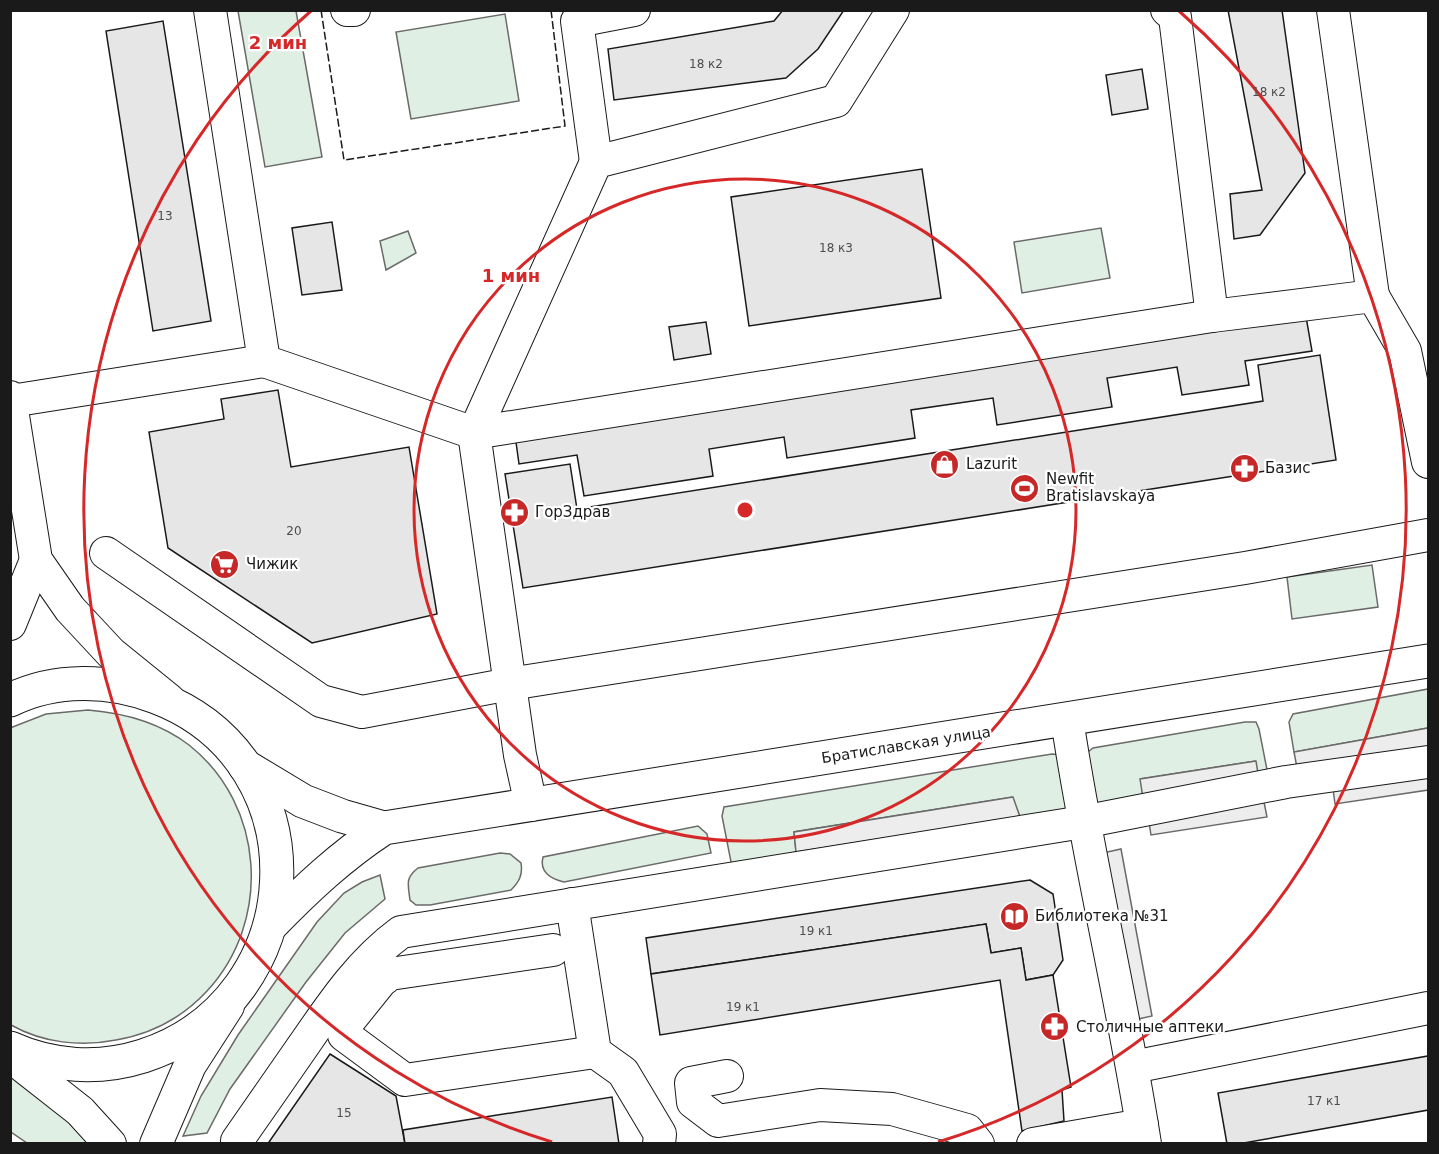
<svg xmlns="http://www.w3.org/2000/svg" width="1439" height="1154" font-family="'DejaVu Sans',sans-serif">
<rect width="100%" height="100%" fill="#fff"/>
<g fill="#e0efe3" stroke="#6a6a6a" stroke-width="1.5">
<polygon points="238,11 296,11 322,157 265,167"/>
<polygon points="505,14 519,101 411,119 396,32"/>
<polygon points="1101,228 1110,278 1022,293 1014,242"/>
<polygon points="408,231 416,253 386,270 380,241"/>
<polygon points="1372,565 1378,607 1292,619 1287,577"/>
<polygon points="1428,689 1428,728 1294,752 1289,722 1293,714"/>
<path d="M88 710C125 713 159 722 189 745 265 805 272 921 207 991 183 1017 151 1034 116 1040 81 1047 43 1043 11 1025L10 728 46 714Z"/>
<polygon points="1245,722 1256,722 1259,729 1270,785 1259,780 1255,761 1141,779 1143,798 1097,806 1088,752 1093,748"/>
<polygon points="1052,754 1060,755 1066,807 1064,813 1020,817 1012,797 794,832 796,852 735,866 731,862 722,816 724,807"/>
<path d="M698 826 707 834 711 853 564 882C551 879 539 872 543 857Z"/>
<path d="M500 853 510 854 521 863C523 875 519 882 511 890L430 905H416L410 900C408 884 405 878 418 868Z"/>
<polygon points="380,875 385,899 345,933 306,982 230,1089 207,1133 183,1136 201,1096 238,1035 317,922 344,893 362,882"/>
<polygon points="10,1073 95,1143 27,1143 11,1132"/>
</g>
<g fill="#ededed" stroke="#6a6a6a" stroke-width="1.5">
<polygon points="1428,728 1428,749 1298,773 1294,752"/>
<polygon points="1256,761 1259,780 1143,798 1140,779"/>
<polygon points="1428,766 1428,790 1335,804 1332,781"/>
<polygon points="1013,797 1020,817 796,852 794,832"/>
<polygon points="1263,797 1267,817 1151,835 1148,816"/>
<polygon points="1121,849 1152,1016 1129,1021 1098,854"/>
</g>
<g fill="#e6e6e6" stroke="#1a1a1a" stroke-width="1.5">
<polygon points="783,10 844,10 818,49 786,78 614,100 608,49 774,21"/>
<polygon points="1228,10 1282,10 1305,173 1260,235 1234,239 1230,194 1262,190"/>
<polygon points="163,21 211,321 153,331 106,31"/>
<polygon points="1142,69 1148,109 1112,115 1106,75"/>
<polygon points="922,169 941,298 749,326 731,197"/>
<polygon points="332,222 342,290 302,295 292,228"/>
<polygon points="1305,311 1312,351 1245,361 1249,385 1182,395 1177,367 1107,378 1112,407 997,425 993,398 911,410 915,438 787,458 784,437 709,449 713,476 584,496 577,455 519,464 515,435"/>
<polygon points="706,322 711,354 674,360 669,327"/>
<polygon points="1320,355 1336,460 523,588 505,474 570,464 577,509 1263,401 1258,365"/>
<polygon points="278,390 291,467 409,447 437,614 312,643 168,548 149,432 224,419 221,399"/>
<polygon points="1030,880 1053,894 1063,960 1053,975 1026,980 1021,948 991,953 986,924 651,974 646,938"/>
<polygon points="986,924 991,953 1021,948 1026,980 1053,975 1071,1087 1062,1090 1064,1121 1022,1131 1000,980 660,1035 651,974"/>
<polygon points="330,1054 396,1096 405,1144 273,1144 269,1142"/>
<polygon points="1428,1056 1428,1110 1238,1144 1227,1144 1218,1093"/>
<polygon points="612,1097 619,1144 405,1144 403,1130"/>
</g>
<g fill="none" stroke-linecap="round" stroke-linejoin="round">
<defs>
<g id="minor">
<polyline points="210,10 264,361 474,433 596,162 836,101 893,10"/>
<polyline points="347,10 354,10"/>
<polyline points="1167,10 1175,17 1212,316 1373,296 1405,351 1428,462"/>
<polyline points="1333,10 1373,296"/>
<polyline points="596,162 577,21 634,10"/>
<polyline points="10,397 36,560 70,609 111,653 169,700"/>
<polyline points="11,401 264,361"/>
<polyline points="106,553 321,701 362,712 510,684 1245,568 1428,535"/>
<polyline points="10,624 36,560"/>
<path d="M1067 719C1088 861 1123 1001 1145 1144"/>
<polyline points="531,805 520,755 474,433 1212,316"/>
<polyline points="572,904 595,1052 623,1072 660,1134 659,1144"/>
<polyline points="553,950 390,974 381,981 344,1027 344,1035 405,1080 595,1052"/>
<polyline points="10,1056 80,1111 110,1144"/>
<polyline points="1133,1067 1428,1008"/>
<polyline points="727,1076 691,1083 693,1102 718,1121 820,1105 892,1109 967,1130 978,1144"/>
<polyline points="156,1144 190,1065 228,1006"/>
<path d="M238 1144 237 1141C259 1109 281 1078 303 1046 332 1004 360 962 401 932L1083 822 1286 782 1428 762"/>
<polyline points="1033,1144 1142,1125"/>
</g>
<g id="major">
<path d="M10 700C55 678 110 679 156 697 325 761 313 1001 143 1056 99 1070 52 1067 10 1048"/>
<polyline points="245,766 303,801 342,816 384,828"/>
<path d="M270 926C306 889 341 856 384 828L1428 661"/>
</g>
</defs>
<use href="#minor" stroke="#1a1a1a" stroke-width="34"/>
<use href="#major" stroke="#1a1a1a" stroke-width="35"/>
<use href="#minor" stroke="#fff" stroke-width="32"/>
<use href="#major" stroke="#fff" stroke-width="33"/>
<polyline stroke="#1a1a1a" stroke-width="1.5" stroke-dasharray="8 3" stroke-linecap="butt" points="321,10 344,160 565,126 551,10"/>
</g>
<g fill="none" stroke="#d62828" stroke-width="3">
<circle cx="745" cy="510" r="331"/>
<path d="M552 1142A661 661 0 0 1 311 11M1179 11A661 661 0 0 1 938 1142"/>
</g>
<defs>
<symbol id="shop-disc" viewBox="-11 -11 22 22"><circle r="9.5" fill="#c62828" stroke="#fff"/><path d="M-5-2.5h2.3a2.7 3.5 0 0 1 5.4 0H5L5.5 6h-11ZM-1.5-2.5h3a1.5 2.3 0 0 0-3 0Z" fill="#fff"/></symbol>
<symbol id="pharmacy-disc" viewBox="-11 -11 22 22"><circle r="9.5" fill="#c62828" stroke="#fff"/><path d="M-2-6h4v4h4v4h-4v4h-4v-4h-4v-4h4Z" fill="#fff"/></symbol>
<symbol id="stadium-disc" viewBox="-11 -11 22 22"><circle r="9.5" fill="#c62828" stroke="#fff"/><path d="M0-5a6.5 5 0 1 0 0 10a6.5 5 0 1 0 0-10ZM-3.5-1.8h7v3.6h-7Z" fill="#fff"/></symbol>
<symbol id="supermarket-disc" viewBox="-11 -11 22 22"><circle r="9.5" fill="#c62828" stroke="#fff"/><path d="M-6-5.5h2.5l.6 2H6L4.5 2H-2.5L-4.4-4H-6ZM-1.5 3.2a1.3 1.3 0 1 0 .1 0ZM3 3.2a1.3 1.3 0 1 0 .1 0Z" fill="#fff"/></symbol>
<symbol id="library-disc" viewBox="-11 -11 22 22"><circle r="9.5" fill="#c62828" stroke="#fff"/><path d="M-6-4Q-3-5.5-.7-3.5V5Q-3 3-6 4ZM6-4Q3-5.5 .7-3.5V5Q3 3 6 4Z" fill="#fff"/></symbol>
</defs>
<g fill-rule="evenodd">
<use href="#shop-disc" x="928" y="448" width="33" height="33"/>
<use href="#pharmacy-disc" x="1228" y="452" width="33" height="33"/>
<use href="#stadium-disc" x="1008" y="472" width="33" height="33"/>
<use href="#pharmacy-disc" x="498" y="496" width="33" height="33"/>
<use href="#supermarket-disc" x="208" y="548" width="33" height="33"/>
<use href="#library-disc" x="998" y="900" width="33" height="33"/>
<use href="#pharmacy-disc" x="1038" y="1010" width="33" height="33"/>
</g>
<g text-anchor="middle" stroke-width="4.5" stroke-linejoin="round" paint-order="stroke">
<g font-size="12" fill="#4d4d4d">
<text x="706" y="68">18 к2</text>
<text x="1269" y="96">18 к2</text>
<text x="165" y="220">13</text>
<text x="836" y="252">18 к3</text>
<text x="294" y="535">20</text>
<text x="816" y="935">19 к1</text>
<text x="743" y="1011">19 к1</text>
<text x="1324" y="1105">17 к1</text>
<text x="344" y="1117">15</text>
</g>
<g font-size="15" fill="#1a1a1a" stroke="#fff" text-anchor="start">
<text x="966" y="469">Lazurit</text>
<text x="1265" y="473">Базис</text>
<text x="1046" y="484">Newfit<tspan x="1046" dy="17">Bratislavskaya</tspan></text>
<text x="535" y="517">ГорЗдрав</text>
<text x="246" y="569">Чижик</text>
<text x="1035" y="921">Библиотека №31</text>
<text x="1076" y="1032">Столичные аптеки</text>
</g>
<g font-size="15" fill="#1a1a1a" stroke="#fff">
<text transform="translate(906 745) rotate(-9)" y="5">Братиславская улица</text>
</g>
</g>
<circle cx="745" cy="510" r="9" fill="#d62828" stroke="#fff" stroke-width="3"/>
<g font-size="18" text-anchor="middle" font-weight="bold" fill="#d62828" stroke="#fff" stroke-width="4.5" stroke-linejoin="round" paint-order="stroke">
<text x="278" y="49">2 мин</text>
<text x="511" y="282">1 мин</text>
</g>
<rect width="1439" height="1154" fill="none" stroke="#1a1a1a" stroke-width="24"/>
</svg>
